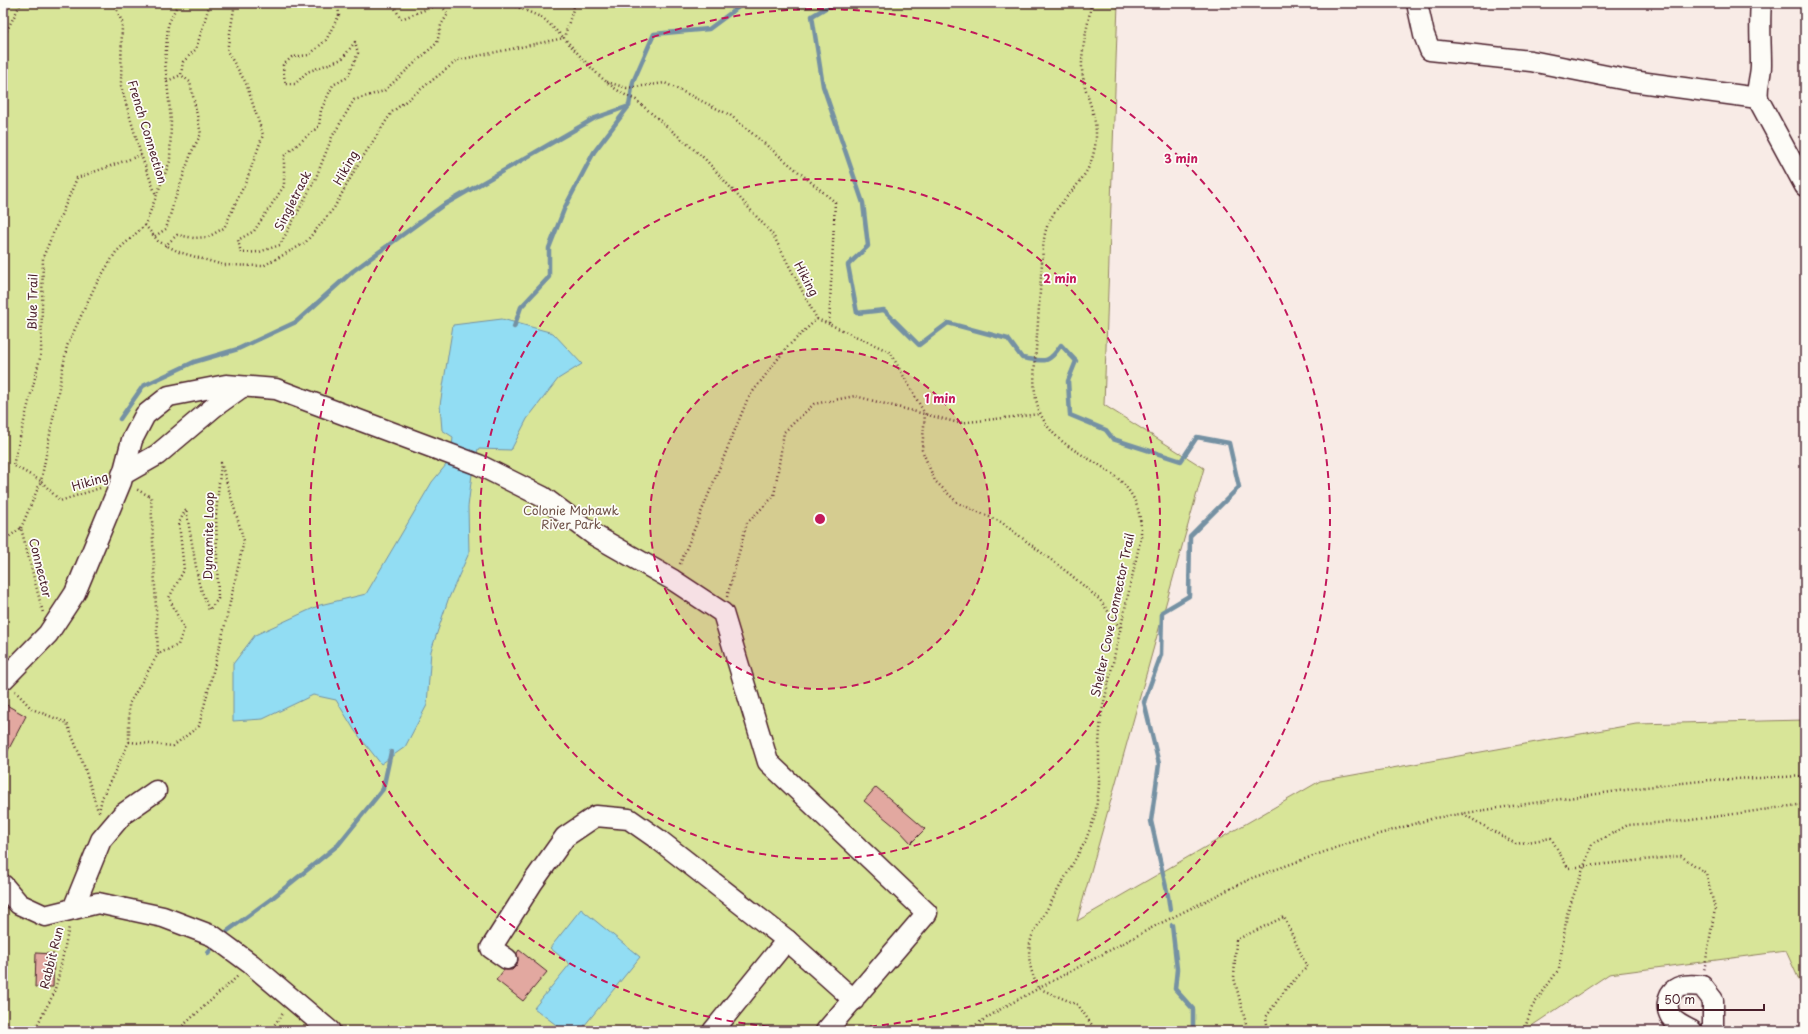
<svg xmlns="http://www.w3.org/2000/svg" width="1808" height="1034" font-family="'Playpen Sans',sans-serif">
<rect width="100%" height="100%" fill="#f8ebe6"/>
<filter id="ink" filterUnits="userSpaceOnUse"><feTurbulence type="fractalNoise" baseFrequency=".025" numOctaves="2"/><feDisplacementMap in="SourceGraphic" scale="8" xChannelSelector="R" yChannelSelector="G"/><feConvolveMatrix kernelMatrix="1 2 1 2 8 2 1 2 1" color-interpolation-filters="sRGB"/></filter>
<g filter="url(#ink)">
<polygon fill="#d8e598" stroke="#918262" points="3,3 1118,3 1104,405 1204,468 1077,921 1320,781 1636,724 1805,720 1805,993 1786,951 1609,974 1524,1031 3,1031"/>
<g fill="#92ddf3" stroke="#7591a3">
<polygon points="502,319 553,333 582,364 558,379 527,419 511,450 478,449 472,474 468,507 469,553 448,600 431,651 427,705 405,747 381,764 355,731 336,700 313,695 263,719 233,721 233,664 255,635 320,605 366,594 432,482 451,459 453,437 442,430 440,405 453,325"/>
<polygon points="581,909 640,957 580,1031 564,1031 534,1008 570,964 550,948"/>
</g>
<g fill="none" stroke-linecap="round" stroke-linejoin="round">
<g stroke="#7591a3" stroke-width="4.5">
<path d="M834 3 812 16 823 86 863 203 868 246 848 265 857 313 884 310 919 345 948 323 1008 339 1022 358C1044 361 1048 365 1061 345L1076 361 1068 381 1070 415 1106 430 1113 439 1181 461 1197 437 1229 443 1239 487 1190 536 1189 596 1162 612 1161 655 1144 702 1159 764 1151 821 1168 896 1170 910"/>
<polyline points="514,327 521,307 549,277 549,248 565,207 594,152 629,106 633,82 654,34 709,29 744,3"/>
<polyline points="120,419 143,386 194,362 238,349 296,322 353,271 442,206 595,118 629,106"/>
<polyline points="1172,925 1177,969 1175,989 1193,1009 1193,1027 1195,1031"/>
<polyline points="222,935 271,899 338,845 383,789 391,752"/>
<polyline points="208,953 214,945"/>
</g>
</g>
<g fill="#e2a8a0" stroke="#4a1f2b">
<polygon points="3,703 26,716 3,760"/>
<polygon points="876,787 925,829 911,843 899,830 864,801"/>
<polygon points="519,950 547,972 523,1001 496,980 504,970 512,970 516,966 518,960 517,953"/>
<polygon points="36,953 54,954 53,987 35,987"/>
</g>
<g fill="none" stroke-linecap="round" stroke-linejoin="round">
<defs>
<g id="minor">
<polyline points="1417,3 1424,35 1430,50 1531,61 1632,81 1758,98"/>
<path d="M1761 3C1759 24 1761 44 1761 65 1761 78 1756 85 1758 99L1805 186"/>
<polyline points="122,475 157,455 214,407 242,387"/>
<polyline points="3,680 48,634 75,593 121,482 132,440 145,415 169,396 226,385 276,389 479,465 543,497 594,535 673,580 723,613 768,762 927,913 826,1031"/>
<polyline points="3,885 19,904 45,916 98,903 163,917 213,936 251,964 330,1031"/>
<polyline points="73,909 101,840 123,814 156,791"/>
<polyline points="507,959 491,948 533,882 565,837 596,816 629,819 659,840 787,940"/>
<polyline points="713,1031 787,940 854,1000"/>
<path d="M1692 1031C1686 1028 1675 1023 1671 1017 1668 1012 1667 1007 1668 1002 1671 984 1687 984 1702 986L1713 1000V1031"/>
</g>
</defs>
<use href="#minor" stroke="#4a1f2b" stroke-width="23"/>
<g stroke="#4a1f2b" stroke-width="2.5" stroke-dasharray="1 3" stroke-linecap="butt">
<polyline points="114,3 122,22 121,86 141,155 156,195"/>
<polyline points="338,3 339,15 326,40 309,55 292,57 283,65 285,84 295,84 307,72 342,59 355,42 358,53 348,77 333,85 321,110 319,126 284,156 284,186 254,231 238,240 241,253 259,252 280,245 315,180 332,137 354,100 384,91 417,61 437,43 441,25 448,14 440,4 401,19 392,3"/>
<polyline points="508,3 543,18 564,38"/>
<path d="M575 3 564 38C585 61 606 88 636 100L705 159 773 235 817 319"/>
<path d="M1091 3C1089 24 1081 47 1082 69 1084 99 1102 118 1094 151 1088 183 1061 196 1048 224 1043 236 1043 250 1042 263 1040 287 1039 311 1037 335 1036 356 1032 379 1036 399 1050 470 1144 451 1141 537L1101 716 1099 745V786L1095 816 1085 842 1032 936C1026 955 1030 970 1038 988L1078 1005 1096 1031"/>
<polyline points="3,38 21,3"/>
<polyline points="167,81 181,75"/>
<polyline points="607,82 627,88 665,83 730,115 835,202 829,324 890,352 925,414 922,450 935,481 958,503 1001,522 1071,575 1100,600 1120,628"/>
<polyline points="145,225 158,241 179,252 223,265 263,266 305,243 334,208 357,166 392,112 458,60 564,38"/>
<polyline points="155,236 166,229 174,202 192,151 201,134 190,82 181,75 183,62 196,49 210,3"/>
<polyline points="165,246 177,235 194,238 208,237 224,228 247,179 263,135 246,83 227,51 235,3"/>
<polyline points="817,319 829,324"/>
<polyline points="100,488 60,501 41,481 67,346 95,286 116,252 145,225 170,161 171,121 165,62 168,25 178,3"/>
<polyline points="21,528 41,481 13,465 41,354 43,257 77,178 141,155"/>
<polyline points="3,541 21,528 43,613"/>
<polyline points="680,564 748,398 787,347 817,319"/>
<polyline points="727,597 747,523 774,496 784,432 814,404 855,396 959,423 1040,414"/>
<polyline points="15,691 32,709 67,723 84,766 98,811"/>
<polyline points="129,742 173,746 199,726 224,629 244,541 221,463 216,514 218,599 209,610 199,584 186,509 179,523 184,570 169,598 184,629 178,645 158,654"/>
<polyline points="99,812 102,798 129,742 129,704 158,654 151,497 136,489"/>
<polyline points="1463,814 1516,844 1551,838 1568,868 1681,856 1706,873 1715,909 1704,971"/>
<polyline points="34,1031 53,995 58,979 69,927"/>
<polyline points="177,1031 239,975"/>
<polyline points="270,1031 283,1013"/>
<polyline points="966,1031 1004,1007 1157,925 1252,878 1352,842 1434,818 1505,807 1646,787 1710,780 1805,776"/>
<polyline points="1248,1031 1234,978 1236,940 1284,917 1307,967 1285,990 1266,1017 1268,1031"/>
<polyline points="1524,1031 1532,1007 1559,969 1567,914 1592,844 1628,825 1684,821 1805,804"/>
</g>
<use href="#minor" stroke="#fdfcf7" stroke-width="20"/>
</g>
</g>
<circle cx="820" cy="519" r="170" fill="#c2185b" fill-opacity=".12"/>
<g fill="none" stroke="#c2185b" stroke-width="2" stroke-dasharray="7 5">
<circle cx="820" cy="519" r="170"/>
<circle cx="820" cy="519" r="340"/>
<circle cx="820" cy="519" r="510"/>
</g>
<g text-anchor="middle" stroke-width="3.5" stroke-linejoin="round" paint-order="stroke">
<g font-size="12" fill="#4a1f2b" stroke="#fdfcf7">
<text transform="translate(147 132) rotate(73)" y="4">French Connection</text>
<text transform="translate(346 168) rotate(-60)" y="4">Hiking</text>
<text transform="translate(293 201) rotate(-63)" y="4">Singletrack</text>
<text transform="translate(806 279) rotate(62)" y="4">Hiking</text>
<text transform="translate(33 302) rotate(-89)" y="4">Blue Trail</text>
<text transform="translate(90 482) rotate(-17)" y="4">Hiking</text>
<text transform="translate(209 536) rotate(-89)" y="4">Dynamite Loop</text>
<text transform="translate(40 568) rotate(76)" y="4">Connector</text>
<text transform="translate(1113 615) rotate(-78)" y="4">Shelter Cove Connector Trail</text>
<text transform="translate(52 958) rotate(-76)" y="4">Rabbit Run</text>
</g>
<g font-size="12" fill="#6e5046" stroke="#fdfcf7">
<text x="571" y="515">Colonie Mohawk<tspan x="571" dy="14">River Park</tspan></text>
</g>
</g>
<circle cx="820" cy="519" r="6" fill="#c2185b" stroke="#fdfcf7" stroke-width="2"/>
<g font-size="12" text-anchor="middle" font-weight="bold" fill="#c2185b" stroke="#fdfcf7" stroke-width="3.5" stroke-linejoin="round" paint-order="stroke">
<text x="1181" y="163">3 min</text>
<text x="1060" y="283">2 min</text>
<text x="940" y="403">1 min</text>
</g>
<rect width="1808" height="1034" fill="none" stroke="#fdfcf7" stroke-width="16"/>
<rect x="8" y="8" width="1792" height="1018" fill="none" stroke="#4a1f2b" stroke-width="1.5" filter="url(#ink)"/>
<path d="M1658 1004v6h106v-6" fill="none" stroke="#4a1f2b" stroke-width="2"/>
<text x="1664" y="1004" font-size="12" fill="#4a1f2b" stroke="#fdfcf7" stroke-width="3" paint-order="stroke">50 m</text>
</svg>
